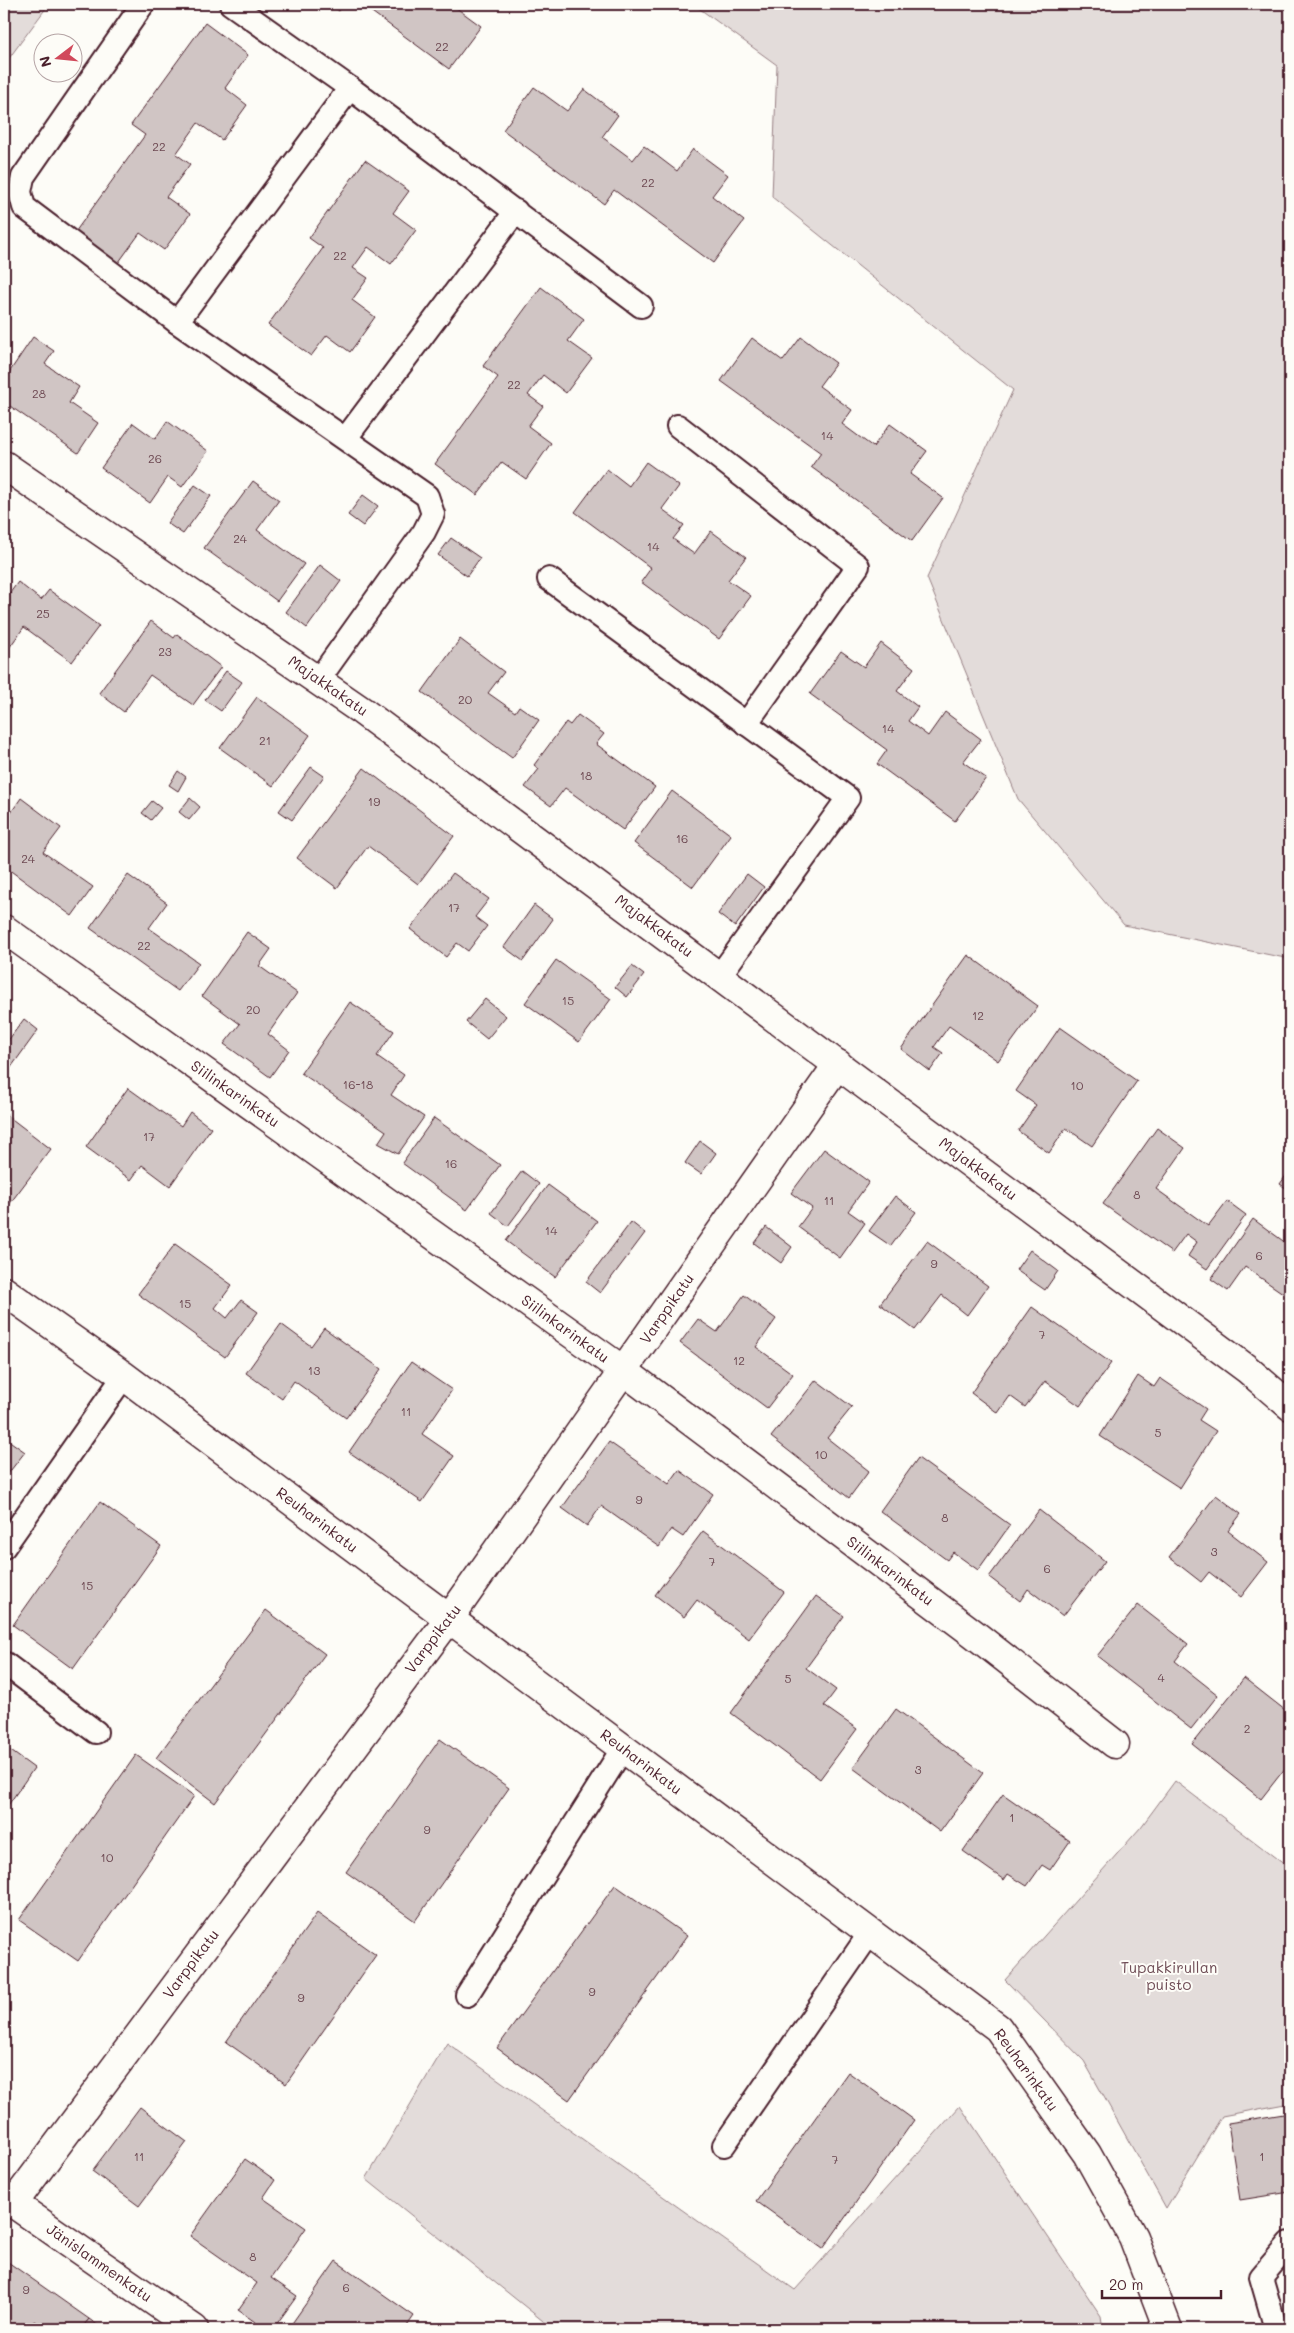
<svg xmlns="http://www.w3.org/2000/svg" width="1294" height="2333" font-family="Mali,sans-serif">
<rect width="100%" height="100%" fill="#fdfcf7"/>
<filter id="ink" filterUnits="userSpaceOnUse"><feTurbulence type="fractalNoise" baseFrequency=".02" numOctaves="2"/><feDisplacementMap in="SourceGraphic" scale="10" xChannelSelector="R" yChannelSelector="G"/><feConvolveMatrix kernelMatrix="1 2 1 2 8 2 1 2 1" color-interpolation-filters="sRGB"/></filter>
<g filter="url(#ink)">
<g fill="#e3dcda" stroke="#967e82">
<polygon points="4,4 49,4 4,65"/>
<polygon points="693,4 1290,4 1290,959 1124,925 1018,799 927,578 1013,390 772,197 777,65"/>
<polygon points="1175,1781 1285,1865 1290,1858 1290,2103 1222,2116 1166,2208 1084,2061 1005,1980 1141,1827"/>
<polygon points="447,2043 795,2290 960,2106 1101,2316 1103,2329 553,2329 366,2179"/>
</g>
<g fill="#d0c5c4" stroke="#4a1f2b">
<polygon points="330,4 344,4 339,11"/>
<polygon points="361,4 451,4 481,26 449,69"/>
<polygon points="205,23 248,55 225,88 247,105 222,140 198,123 176,154 190,164 166,197 190,214 164,250 140,233 116,266 73,235 145,135 131,125"/>
<polygon points="534,87 567,111 584,89 618,115 602,137 633,160 644,146 677,171 693,149 728,175 712,196 744,221 713,263 614,190 604,204 503,130"/>
<polygon points="365,160 409,191 393,213 416,230 391,264 368,247 353,268 368,278 352,300 375,317 350,352 327,335 311,356 268,325 323,248 309,238"/>
<polygon points="541,287 584,319 568,341 592,358 566,393 543,375 528,395 543,406 528,426 551,443 526,479 502,462 477,495 435,464 498,377 483,366"/>
<polygon points="33,337 54,351 45,364 79,387 69,403 98,423 78,453 4,402 4,380"/>
<polygon points="801,337 836,363 819,386 852,410 842,424 873,447 890,424 927,451 910,474 943,498 912,541 811,467 821,453 721,381 752,338 783,361"/>
<polygon points="167,421 208,451 182,487 168,477 150,503 101,468 133,423 155,439"/>
<polygon points="646,462 679,486 662,509 684,525 673,539 694,554 711,531 746,557 728,580 751,596 719,639 641,582 651,568 575,512 607,469 629,486"/>
<polygon points="253,481 279,500 257,530 304,564 277,601 204,548"/>
<polygon points="195,485 211,496 183,534 167,523"/>
<polygon points="363,495 378,506 363,526 348,515"/>
<polygon points="451,538 480,558 467,576 438,555"/>
<polygon points="320,565 341,581 307,628 286,612"/>
<polygon points="18,582 41,600 49,590 99,626 72,662 24,627 4,655 4,601"/>
<polygon points="151,621 174,638 177,634 221,667 193,705 150,675 124,712 99,693"/>
<polygon points="460,639 504,672 488,693 515,712 519,706 539,720 512,758 422,692"/>
<polygon points="881,643 914,668 897,691 918,707 908,721 928,736 945,712 981,739 963,762 986,778 955,821 877,764 887,750 810,694 841,651 864,667"/>
<polygon points="226,671 242,682 221,711 205,700"/>
<polygon points="257,697 310,735 273,786 220,748"/>
<polygon points="578,715 604,734 596,744 655,787 623,830 565,788 551,806 525,787 539,769 534,765 566,722 570,725"/>
<polygon points="311,767 324,776 292,820 279,811"/>
<polygon points="364,768 454,836 418,884 368,846 337,888 297,858"/>
<polygon points="178,771 186,777 178,791 169,785"/>
<polygon points="672,791 731,835 693,887 634,843"/>
<polygon points="21,798 61,828 43,852 93,887 72,916 4,866 4,823"/>
<polygon points="190,798 200,807 189,820 179,812"/>
<polygon points="152,801 161,808 151,820 142,813"/>
<polygon points="453,873 489,899 475,917 487,926 468,951 457,943 446,957 410,929"/>
<polygon points="747,874 764,887 735,927 718,914"/>
<polygon points="128,875 167,903 149,928 199,963 178,991 90,928"/>
<polygon points="534,905 553,919 523,961 504,947"/>
<polygon points="247,932 271,949 259,966 297,993 268,1034 289,1050 270,1077 224,1044 240,1024 202,996"/>
<polygon points="968,955 1038,1006 998,1061 949,1026 934,1047 943,1053 930,1071 901,1049"/>
<polygon points="556,960 611,999 579,1042 525,1003"/>
<polygon points="632,966 644,975 627,997 615,987"/>
<polygon points="485,999 506,1016 487,1039 466,1022"/>
<polygon points="350,1002 394,1031 377,1056 404,1075 391,1095 424,1117 398,1154 378,1143 386,1131 301,1073"/>
<polygon points="24,1019 38,1030 4,1077 4,1046"/>
<polygon points="1060,1027 1137,1081 1092,1146 1066,1128 1049,1153 1018,1131 1036,1105 1016,1091"/>
<polygon points="128,1088 181,1126 190,1112 211,1128 170,1186 142,1165 131,1180 86,1147"/>
<polygon points="4,1113 51,1149 8,1206 4,1202"/>
<polygon points="434,1118 500,1165 467,1210 402,1163"/>
<polygon points="1157,1128 1185,1148 1156,1189 1208,1226 1227,1201 1246,1215 1207,1269 1188,1256 1197,1242 1186,1234 1172,1253 1103,1204"/>
<polygon points="700,1141 716,1153 701,1174 685,1163"/>
<polygon points="824,1149 869,1182 848,1211 865,1223 840,1258 798,1227 812,1208 791,1193"/>
<polygon points="1290,1170 1290,1191 1280,1184"/>
<polygon points="522,1171 539,1184 508,1226 491,1213"/>
<polygon points="548,1185 597,1221 555,1277 506,1241"/>
<polygon points="895,1196 916,1212 891,1246 869,1231"/>
<polygon points="1253,1219 1290,1246 1290,1298 1245,1267 1228,1291 1211,1279"/>
<polygon points="631,1222 645,1233 600,1293 586,1282"/>
<polygon points="766,1227 792,1247 781,1263 754,1243"/>
<polygon points="927,1241 988,1286 967,1315 942,1295 915,1330 880,1304"/>
<polygon points="175,1244 232,1285 215,1308 227,1318 241,1300 258,1312 225,1357 138,1294"/>
<polygon points="1030,1250 1058,1271 1045,1290 1016,1270"/>
<polygon points="744,1295 776,1319 756,1347 793,1374 767,1408 680,1343 698,1319 717,1332"/>
<polygon points="1032,1307 1111,1363 1080,1406 1045,1381 1025,1407 1010,1396 998,1413 971,1393"/>
<polygon points="281,1324 311,1346 324,1328 381,1369 346,1418 294,1381 282,1399 246,1373"/>
<polygon points="411,1362 452,1390 422,1434 454,1456 422,1502 349,1452"/>
<polygon points="1138,1376 1154,1387 1160,1378 1206,1409 1199,1420 1216,1431 1180,1488 1100,1436"/>
<polygon points="816,1380 852,1407 827,1438 869,1471 849,1498 771,1437"/>
<polygon points="4,1437 25,1452 7,1475 4,1472"/>
<polygon points="609,1442 669,1484 679,1470 713,1494 683,1537 671,1529 659,1547 601,1506 587,1526 562,1508"/>
<polygon points="918,1458 1010,1525 978,1570 953,1552 947,1560 880,1511"/>
<polygon points="1216,1495 1241,1514 1228,1531 1268,1562 1241,1597 1209,1572 1201,1582 1169,1557"/>
<polygon points="100,1502 161,1546 73,1669 13,1625"/>
<polygon points="1039,1510 1105,1561 1063,1616 1028,1589 1020,1601 989,1577"/>
<polygon points="703,1531 784,1592 749,1639 697,1600 684,1617 655,1595"/>
<polygon points="816,1596 844,1616 806,1668 836,1690 824,1706 857,1729 820,1779 731,1713"/>
<polygon points="1138,1605 1188,1644 1175,1661 1218,1695 1191,1729 1097,1656"/>
<polygon points="266,1610 325,1654 215,1803 156,1758"/>
<polygon points="1244,1678 1290,1714 1290,1762 1261,1799 1192,1744"/>
<polygon points="896,1709 983,1773 940,1832 853,1768"/>
<polygon points="440,1739 509,1788 415,1921 346,1872"/>
<polygon points="4,1746 34,1768 4,1811"/>
<polygon points="136,1755 194,1796 78,1961 19,1920"/>
<polygon points="1003,1794 1070,1841 1050,1870 1042,1865 1027,1886 1008,1874 1004,1880 963,1851"/>
<polygon points="615,1885 687,1936 569,2100 497,2048"/>
<polygon points="317,1913 376,1955 286,2084 226,2042"/>
<polygon points="848,2072 914,2120 823,2249 756,2201"/>
<polygon points="140,2107 187,2142 139,2206 92,2171"/>
<polygon points="1290,2113 1290,2192 1240,2200 1228,2123"/>
<polygon points="245,2159 275,2180 263,2198 306,2228 271,2278 297,2296 273,2329 265,2329 238,2310 257,2283 190,2236"/>
<polygon points="5,2260 89,2319 81,2329 46,2329 34,2321 28,2329 4,2329"/>
<polygon points="336,2261 414,2316 405,2329 330,2329 323,2324 319,2329 288,2329"/>
<polygon points="89,2319 103,2329 81,2329"/>
<polygon points="459,2321 469,2329 452,2329"/>
</g>
<g fill="none" stroke-linecap="round" stroke-linejoin="round">
<defs>
<g id="lane">
<polyline points="143,4 23,177 20,192 24,207 177,322 427,496 433,514 424,532 319,679"/>
<polyline points="231,4 350,88 641,306"/>
<polyline points="177,322 350,88"/>
<polyline points="678,426 858,566 746,724"/>
<polyline points="346,438 516,211"/>
<polyline points="549,579 848,798 720,975"/>
<polyline points="4,1547 124,1376"/>
<polyline points="4,1663 96,1732"/>
<polyline points="467,1995 623,1748"/>
<polyline points="724,2145 870,1933"/>
<polyline points="1276,2329 1261,2277 1290,2243"/>
</g>
<g id="street">
<polyline points="4,465 362,711 1247,1369 1290,1406"/>
<polyline points="4,929 624,1371 974,1634 1115,1744"/>
<polyline points="4,2197 194,2329"/>
<polyline points="13,2204 449,1619 838,1064"/>
</g>
<polyline id="secondary" points="4,1291 124,1376 998,2028 1087,2154 1133,2237 1168,2329"/>
</defs>
<use href="#lane" stroke="#4a1f2b" stroke-width="26"/>
<use href="#street" stroke="#4a1f2b" stroke-width="31"/>
<use href="#secondary" stroke="#4a1f2b" stroke-width="31"/>
<use href="#lane" stroke="#fdfcf7" stroke-width="22"/>
<use href="#street" stroke="#fdfcf7" stroke-width="28"/>
<use href="#secondary" stroke="#fdfcf7" stroke-width="28"/>
</g>
</g>
<g text-anchor="middle" stroke-width="4" stroke-linejoin="round" paint-order="stroke">
<g font-size="12" fill="#6c4851">
<text x="442" y="51">22</text>
<text x="159" y="151">22</text>
<text x="648" y="187">22</text>
<text x="340" y="260">22</text>
<text x="514" y="389">22</text>
<text x="39" y="398">28</text>
<text x="827" y="440">14</text>
<text x="155" y="463">26</text>
<text x="240" y="543">24</text>
<text x="653" y="551">14</text>
<text x="43" y="618">25</text>
<text x="165" y="656">23</text>
<text x="465" y="704">20</text>
<text x="888" y="733">14</text>
<text x="265" y="745">21</text>
<text x="586" y="780">18</text>
<text x="374" y="806">19</text>
<text x="682" y="843">16</text>
<text x="28" y="863">24</text>
<text x="454" y="912">17</text>
<text x="144" y="950">22</text>
<text x="568" y="1005">15</text>
<text x="253" y="1014">20</text>
<text x="978" y="1020">12</text>
<text x="358" y="1089">16-18</text>
<text x="1077" y="1090">10</text>
<text x="149" y="1141">17</text>
<text x="451" y="1168">16</text>
<text x="1137" y="1199">8</text>
<text x="829" y="1205">11</text>
<text x="551" y="1235">14</text>
<text x="1259" y="1260">6</text>
<text x="934" y="1268">9</text>
<text x="185" y="1308">15</text>
<text x="1042" y="1339">7</text>
<text x="739" y="1365">12</text>
<text x="314" y="1375">13</text>
<text x="406" y="1416">11</text>
<text x="1158" y="1437">5</text>
<text x="821" y="1459">10</text>
<text x="639" y="1504">9</text>
<text x="945" y="1522">8</text>
<text x="1214" y="1556">3</text>
<text x="712" y="1566">7</text>
<text x="1047" y="1573">6</text>
<text x="87" y="1590">15</text>
<text x="1161" y="1682">4</text>
<text x="788" y="1683">5</text>
<text x="1247" y="1733">2</text>
<text x="918" y="1774">3</text>
<text x="1012" y="1822">1</text>
<text x="427" y="1834">9</text>
<text x="107" y="1862">10</text>
<text x="592" y="1996">9</text>
<text x="301" y="2002">9</text>
<text x="139" y="2161">11</text>
<text x="1262" y="2161">1</text>
<text x="835" y="2164">7</text>
<text x="253" y="2261">8</text>
<text x="346" y="2292">6</text>
<text x="26" y="2294">9</text>
</g>
<g font-size="15" fill="#4a1f2b" stroke="#fdfcf7">
<text transform="translate(328 686) rotate(35)" y="5">Majakkakatu</text>
<text transform="translate(654 926) rotate(37)" y="5">Majakkakatu</text>
<text transform="translate(235 1094) rotate(35)" y="5">Siilinkarinkatu</text>
<text transform="translate(978 1169) rotate(37)" y="5">Majakkakatu</text>
<text transform="translate(667 1309) rotate(-55)" y="5">Varppikatu</text>
<text transform="translate(565 1329) rotate(36)" y="5">Siilinkarinkatu</text>
<text transform="translate(317 1520) rotate(37)" y="5">Reuharinkatu</text>
<text transform="translate(890 1571) rotate(37)" y="5">Siilinkarinkatu</text>
<text transform="translate(433 1639) rotate(-53)" y="5">Varppikatu</text>
<text transform="translate(641 1762) rotate(37)" y="5">Reuharinkatu</text>
<text transform="translate(191 1964) rotate(-53)" y="5">Varppikatu</text>
<text transform="translate(1026 2070) rotate(54)" y="5">Reuharinkatu</text>
<text transform="translate(99 2263) rotate(35)" y="5">Jänislammenkatu</text>
</g>
<g font-size="15" fill="#704e57" stroke="#fdfcf7">
<text x="1169" y="1973">Tupakkirullan<tspan x="1169" dy="17">puisto</tspan></text>
</g>
</g>
<rect width="1294" height="2333" fill="none" stroke="#fdfcf7" stroke-width="20"/>
<rect x="10" y="10" width="1274" height="2313" fill="none" stroke="#4a1f2b" stroke-width="2" filter="url(#ink)"/>
<g transform="translate(58 58) rotate(254)"><circle r="24" fill="#fdfcf7" stroke="#b5a4a5"/>
<path d="M0-4L9 19L0 12L-9 19Z" fill="#d1495b"/>
<text y="-8" font-size="14" font-weight="bold" text-anchor="middle" fill="#4a1f2b">N</text>
</g>
<path d="M1102 2290v8h119v-8" fill="none" stroke="#4a1f2b" stroke-width="2.5"/>
<text x="1109" y="2290" font-size="15" fill="#4a1f2b" stroke="#fdfcf7" stroke-width="4" paint-order="stroke">20 m</text>
</svg>
